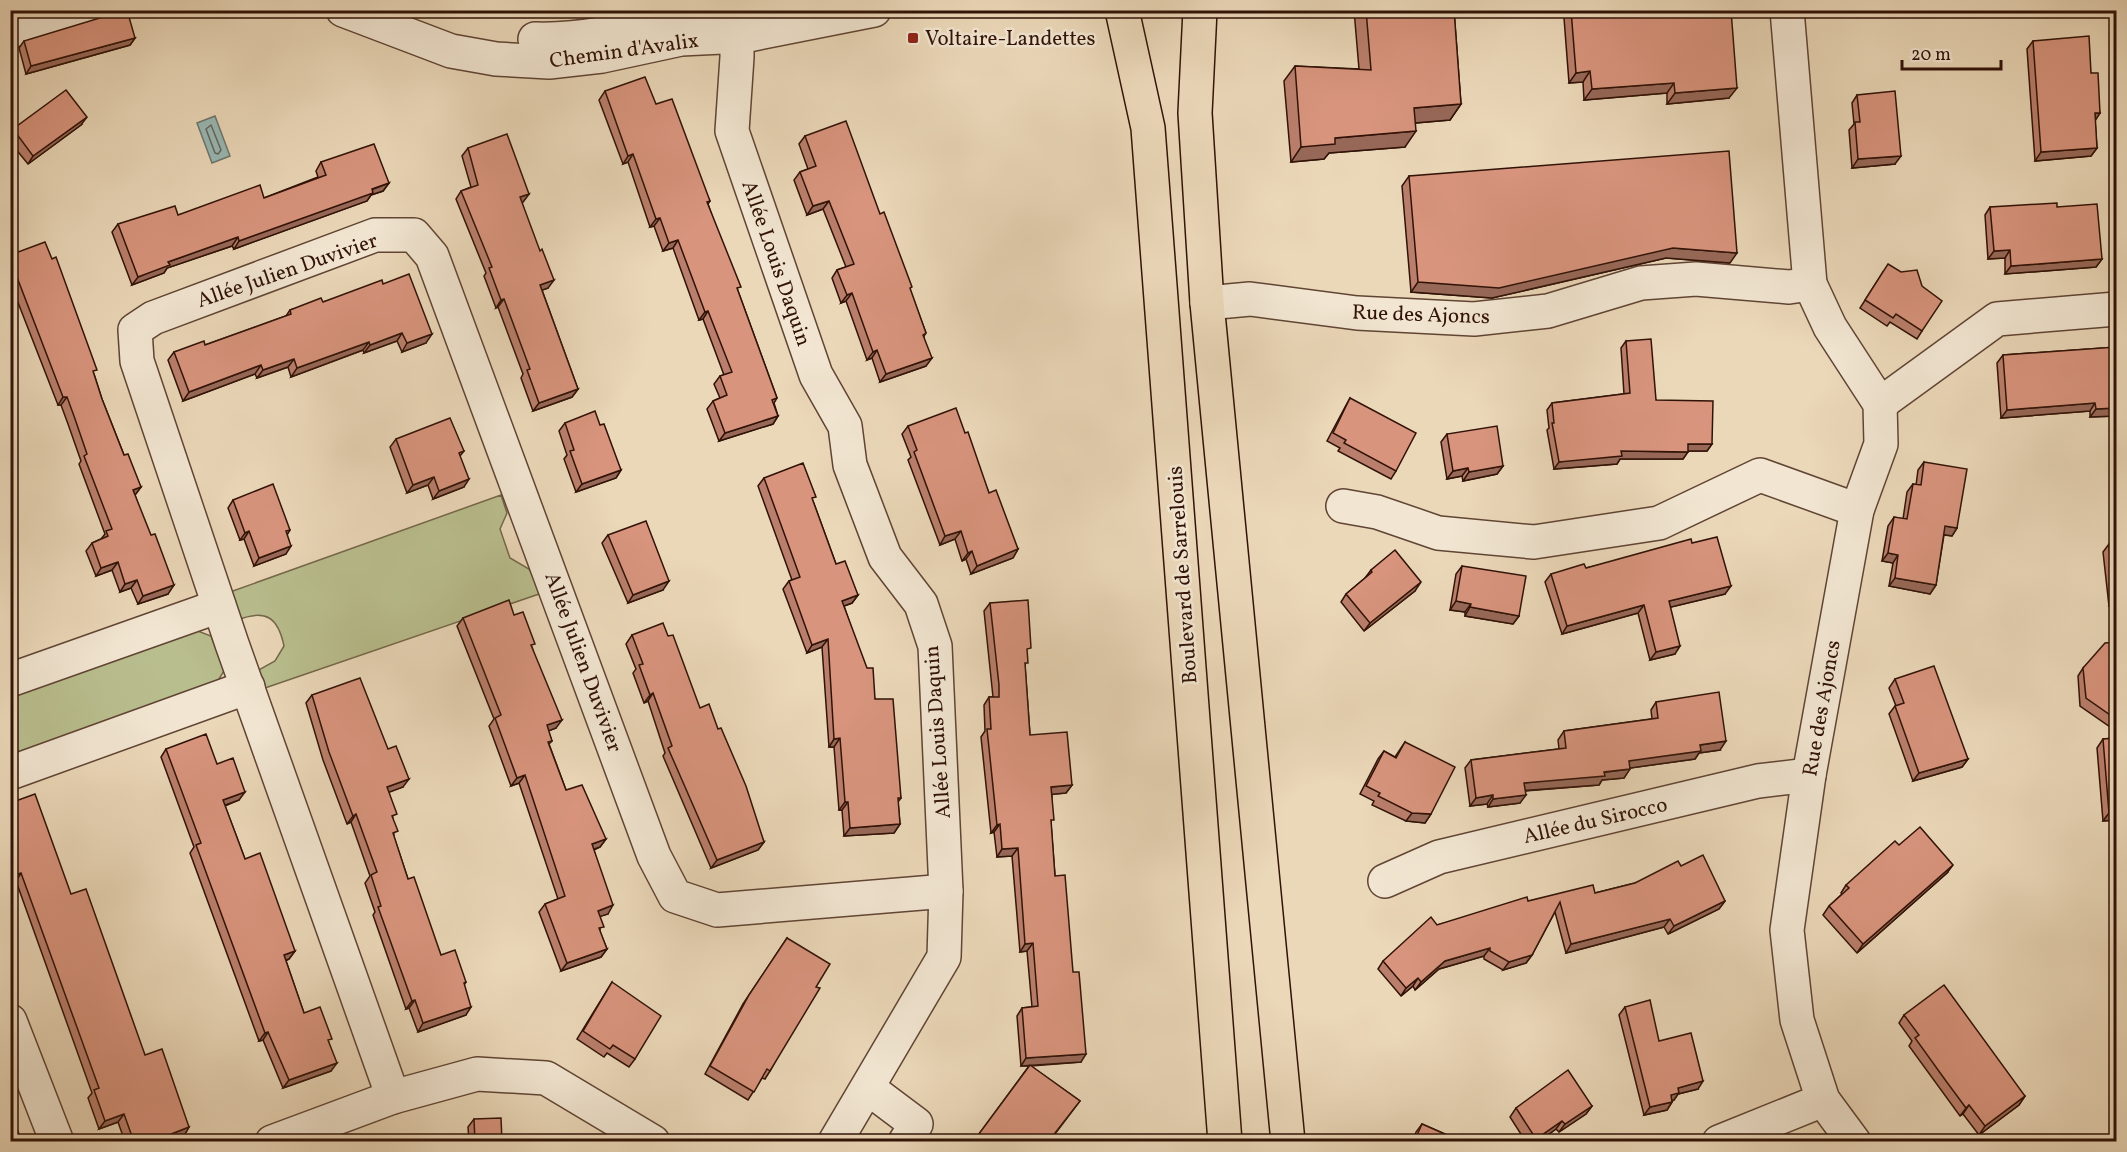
<svg xmlns="http://www.w3.org/2000/svg" width="2127" height="1152" font-family="Vollkorn,serif">
<rect width="100%" height="100%" fill="#ebd8b9"/>
<filter id="stains"><feTurbulence type="fractalNoise" baseFrequency=".00333" numOctaves="4"/><feColorMatrix values="0 0 0 0 .2 0 0 0 0 .09 0 0 0 0 .02 0 0 0 .5 -.17"/></filter>
<radialGradient id="worn" r=".72"><stop offset=".6" stop-color="#630" stop-opacity="0"/><stop offset="1" stop-color="#630" stop-opacity=".3"/></radialGradient>
<g fill="#b9be8e" stroke="#75684a" stroke-width="1.5">
<path d="M501 495 507 513 500 529 510 558 529 569 542 593 262 689 255 672 275 661 284 646C278 617 266 609 237 620L230 592Z"/>
<polygon points="190,628 211,636 224,671 214,687 11,759 10,692"/>
</g>
<polygon fill="#99b9b5" stroke="#6f766f" stroke-width="1.5" points="215,116 230,156 212,163 197,123"/>
<g fill="none" stroke-linecap="round" stroke-linejoin="round">
<polygon stroke="#65665e" stroke-width="1.5" points="211,125 221,150 218,154 215,153 206,129"/>
<defs>
<g id="minor">
<polyline points="343,10 451,51 496,59 549,62 602,56 681,39 743,36 874,10"/>
<polyline points="737,10 737,57 732,131 816,375 845,426 850,465 885,557 921,604 935,646 946,891 944,957 835,1142"/>
<polyline points="1787,10 1810,284 1830,327 1880,404 1881,444 1857,510 1809,775 1787,930 1797,1020 1823,1100 1854,1142"/>
<polyline points="10,31 88,10"/>
<path d="M535 39C594 41 656 22 714 10"/>
<polyline points="1207,303 1250,299 1357,313 1474,319 1548,311 1641,283 1696,279 1789,287 1810,284"/>
<polyline points="1880,404 1997,319 2116,309"/>
<polyline points="1343,506 1377,512 1438,533 1534,542 1659,523 1760,475 1857,510"/>
<polyline points="10,680 219,606"/>
<polyline points="10,773 248,687"/>
<polyline points="1385,881 1439,857 1758,781 1809,775"/>
<polyline points="10,1021 57,1142"/>
<polyline points="868,1088 916,1124 905,1142"/>
<polyline points="393,1097 232,644 137,361 135,330 153,318 375,235 414,235 432,256 654,856 675,896 717,910 946,891"/>
<polyline points="272,1142 393,1097 477,1074 546,1078 653,1142"/>
<polyline points="1719,1142 1823,1100"/>
</g>
<g id="major">
<polyline points="1122,10 1148,128 1225,1142"/>
<polyline points="1200,10 1195,113 1207,303 1288,1142"/>
</g>
</defs>
<use href="#minor" stroke="#604434" stroke-width="36"/>
<use href="#major" stroke="#311207" stroke-width="36"/>
<use href="#minor" stroke="#f2e6d2" stroke-width="33"/>
<use href="#major" stroke="#ebd8b9" stroke-width="33"/>
</g>
<g fill="#ba7f6c" stroke="#311207" stroke-width="1.5">
<polygon points="1354,10 1454,10 1461,104 1450,120 1415,123 1405,147 1329,153 1324,159 1291,162 1284,81 1295,66 1359,69"/>
<polygon points="1569,10 1731,10 1729,98 1667,104 1667,93 1584,100 1583,82 1569,83 1564,18"/>
<polygon points="135,38 130,45 26,74 19,48 24,41"/>
<polygon points="2033,41 2091,73 2100,113 2095,120 2097,148 2091,156 2035,161 2027,49"/>
<polygon points="605,91 656,104 710,201 708,204 738,291 777,398 774,403 778,416 773,424 719,441 707,409 713,401 720,398 714,384 720,376 724,375 703,319 699,320 673,248 663,251 654,226 650,227 628,162 623,164 599,100"/>
<polygon points="1857,95 1895,164 1852,168 1849,130 1854,124 1852,103"/>
<polygon points="81,125 28,164 10,142 10,132 13,129"/>
<polygon points="805,136 880,214 910,290 926,333 924,336 926,366 880,382 872,358 867,360 846,301 841,303 832,278 837,270 846,267 823,209 807,215 794,180 800,172 808,169 799,144"/>
<polygon points="468,148 529,194 522,203 548,288 542,290 578,389 572,397 533,411 521,378 523,374 498,307 496,308 484,276 486,273 456,199 461,191 471,187 462,156"/>
<polygon points="321,162 389,183 383,191 371,195 367,201 234,249 232,246 167,268 164,273 132,285 112,232 118,224 178,215 264,198 318,177 316,171"/>
<polygon points="1409,176 1730,263 1666,258 1492,298 1411,292 1402,186"/>
<polygon points="1990,207 2057,207 2102,259 2096,267 2005,274 2005,258 1988,259 1985,215"/>
<polygon points="10,255 94,374 102,399 124,455 141,487 135,495 168,594 138,604 131,588 120,592 112,570 96,576 86,551 92,543 101,539 105,534 79,464 81,461 68,424 61,405 58,405 10,282"/>
<polygon points="1883,272 1922,331 1917,339 1890,322 1887,326 1860,308"/>
<polygon points="383,284 426,343 402,352 397,341 364,353 363,350 291,377 288,367 257,378 255,374 183,401 168,360 174,352 205,345 286,316 290,310 323,302"/>
<polygon points="1626,341 1656,400 1712,444 1707,451 1688,451 1683,459 1620,459 1617,464 1554,469 1547,430 1549,428 1547,410 1552,403 1624,394 1621,348"/>
<polygon points="2116,347 2116,416 2090,417 2090,411 2001,418 1997,363 2003,355"/>
<polygon points="1350,398 1396,471 1391,479 1338,451 1340,448 1327,441 1345,407"/>
<polygon points="565,423 600,425 621,470 616,478 576,492 564,459 567,455 559,431"/>
<polygon points="908,426 965,433 989,493 1018,549 1013,558 971,574 966,559 962,561 955,539 940,545 908,460 911,457 902,434"/>
<polygon points="1447,434 1503,466 1497,474 1463,481 1462,476 1447,479 1441,442"/>
<polygon points="396,439 464,451 460,456 464,487 433,499 428,485 407,493 390,447"/>
<polygon points="1924,462 1957,528 1952,536 1944,535 1936,585 1930,594 1889,586 1893,563 1882,561 1888,526 1894,517 1903,519 1907,492 1913,484 1916,485 1918,470"/>
<polygon points="764,478 813,501 836,564 858,595 852,603 844,606 875,699 901,798 898,802 900,824 894,833 844,836 842,810 839,810 834,747 829,747 822,647 807,653 783,589 789,581 792,580 758,486"/>
<polygon points="233,500 290,530 287,535 286,554 254,566 244,539 240,540 228,508"/>
<polygon points="608,535 663,590 628,603 602,543"/>
<polygon points="1692,543 1725,594 1670,607 1675,654 1650,660 1638,613 1562,634 1545,582 1551,574 1586,568"/>
<polygon points="2109,544 2116,606 2109,606 2103,552"/>
<polygon points="1462,566 1519,616 1513,624 1465,616 1465,612 1450,610 1456,574"/>
<polygon points="1371,570 1415,591 1364,631 1341,602 1346,594 1365,578"/>
<polygon points="990,603 1027,654 1025,666 1030,735 1072,785 1066,793 1052,794 1051,824 1055,876 1081,1062 1031,1066 1080,1101 1049,1142 973,1142 1029,1066 1021,1066 1017,1016 1022,1008 1032,1007 1027,951 1020,952 1012,856 997,857 994,832 991,833 981,737 985,731 984,705 989,697 993,697 984,611"/>
<polygon points="514,615 532,647 556,728 548,731 552,741 549,744 566,790 606,839 600,847 594,850 608,914 600,916 600,932 607,949 601,957 561,971 539,912 545,904 558,899 519,783 511,786 489,726 494,719 457,626 463,618"/>
<polygon points="632,635 700,708 718,729 764,842 758,850 711,868 663,756 665,753 648,701 644,703 633,673 636,669 626,644"/>
<polygon points="2116,642 2116,731 2080,706 2078,676 2083,668"/>
<polygon points="1895,679 1968,759 1962,767 1913,781 1889,714 1895,706 1896,706 1889,688"/>
<polygon points="312,695 403,787 389,792 393,819 394,837 408,879 441,955 466,982 464,985 466,1015 418,1032 409,1008 406,1009 373,915 375,912 365,883 370,876 351,822 347,824 323,760 306,703"/>
<polygon points="1656,702 1720,750 1699,753 1695,759 1630,768 1624,778 1602,780 1599,785 1525,791 1520,803 1488,807 1487,804 1470,806 1465,768 1471,760 1559,749 1558,740 1564,731 1652,719 1651,710"/>
<polygon points="2116,738 2116,820 2103,821 2097,748 2103,739"/>
<polygon points="1405,742 1431,814 1425,823 1406,821 1372,805 1374,801 1360,794 1378,759 1384,751 1395,757"/>
<polygon points="166,749 217,764 239,800 225,806 245,859 295,951 289,959 286,961 304,1013 329,1043 331,1071 283,1088 263,1040 259,1041 190,853 194,847 161,757"/>
<polygon points="10,803 71,894 145,1055 189,1127 184,1136 167,1142 125,1142 118,1122 99,1129 88,1098 92,1093 16,881"/>
<polygon points="1681,866 1725,901 1719,909 1668,934 1664,927 1566,953 1555,912 1532,955 1526,963 1503,970 1484,959 1484,956 1439,969 1415,990 1413,986 1401,996 1378,969 1383,961 1437,925 1528,901 1595,893 1635,883"/>
<polygon points="1947,873 1857,953 1823,915 1829,906 1842,894 1841,893 1846,885"/>
<polygon points="787,938 816,987 770,1071 765,1079 762,1078 748,1100 705,1074 743,1004"/>
<polygon points="612,982 635,1059 629,1067 607,1053 604,1057 577,1039"/>
<polygon points="1625,1007 1659,1041 1698,1089 1678,1094 1674,1100 1672,1101 1672,1102 1667,1110 1644,1115 1619,1015"/>
<polygon points="1904,1015 2025,1096 2019,1105 1979,1135 1963,1114 1960,1116 1909,1046 1912,1041 1899,1023"/>
<polygon points="1592,1106 1586,1114 1559,1132 1556,1129 1538,1142 1526,1142 1510,1117 1516,1108"/>
<polygon points="474,1119 502,1142 469,1142 468,1127"/>
<polygon points="1422,1124 1463,1142 1412,1142 1416,1132"/>
</g>
<g fill="#976858" stroke="#311207" stroke-width="1.5">
<polygon points="135,38 130,45 26,74 31,66"/>
<polygon points="1590,71 1583,82 1569,83 1576,73"/>
<polygon points="1674,83 1667,93 1584,100 1592,89"/>
<polygon points="1737,88 1729,98 1667,104 1675,93"/>
<polygon points="1461,104 1450,120 1403,124 1414,108"/>
<polygon points="2095,113 2100,113 2095,121"/>
<polygon points="87,117 81,125 28,164 33,156"/>
<polygon points="1416,131 1405,147 1329,153 1324,159 1291,162 1301,147 1335,138"/>
<polygon points="2097,148 2091,156 2035,161 2041,152"/>
<polygon points="633,154 628,162 623,164 628,156"/>
<polygon points="1901,156 1895,164 1852,168 1858,159"/>
<polygon points="389,183 383,191 371,195 367,201 234,249 239,241"/>
<polygon points="529,194 523,202 515,205 520,197"/>
<polygon points="829,201 823,209 807,215 813,206"/>
<polygon points="660,218 654,226 650,227 656,219"/>
<polygon points="238,237 232,246 167,268 164,273 132,285 138,277 168,262"/>
<polygon points="678,240 673,248 663,251 669,243"/>
<polygon points="1673,248 1737,253 1730,263 1666,258 1492,298 1411,292 1418,282"/>
<polygon points="2010,250 2005,258 1988,259 1994,251"/>
<polygon points="2102,259 2096,267 2005,274 2011,266"/>
<polygon points="554,280 548,288 534,293 540,285"/>
<polygon points="852,293 846,301 841,303 847,295"/>
<polygon points="504,299 498,307 496,308 501,300"/>
<polygon points="708,311 703,319 699,320 705,312"/>
<polygon points="402,333 397,341 364,353 370,345"/>
<polygon points="432,334 426,343 402,352 407,343"/>
<polygon points="369,342 363,350 291,377 297,368"/>
<polygon points="877,350 872,358 867,360 873,352"/>
<polygon points="932,358 926,366 880,382 886,374"/>
<polygon points="294,359 288,367 257,378 263,370"/>
<polygon points="261,365 255,374 183,401 189,392"/>
<polygon points="578,389 572,397 533,411 539,403"/>
<polygon points="63,397 67,397 61,405 58,405"/>
<polygon points="2095,403 2090,411 2001,418 2007,410"/>
<polygon points="2116,408 2116,416 2090,417 2096,409"/>
<polygon points="778,416 773,424 719,441 725,433"/>
<polygon points="1688,444 1712,444 1707,451 1683,451"/>
<polygon points="1621,451 1688,452 1683,459 1620,459 1617,464 1554,469 1559,462"/>
<polygon points="1503,466 1497,474 1463,481 1469,472"/>
<polygon points="1468,468 1462,476 1447,479 1453,471"/>
<polygon points="621,470 616,478 576,492 582,484"/>
<polygon points="434,477 428,485 407,493 413,485"/>
<polygon points="469,479 464,487 433,499 439,491"/>
<polygon points="141,487 135,495 133,490"/>
<polygon points="1945,526 1957,528 1952,536 1940,534"/>
<polygon points="249,531 244,539 240,540 245,533"/>
<polygon points="961,531 955,539 940,545 945,536"/>
<polygon points="291,546 286,554 254,566 259,558"/>
<polygon points="1018,549 1013,558 971,574 977,566"/>
<polygon points="972,551 966,559 962,561 968,553"/>
<polygon points="1888,553 1898,555 1893,563 1882,561"/>
<polygon points="118,562 112,570 96,576 101,568"/>
<polygon points="1895,578 1936,585 1930,594 1889,586"/>
<polygon points="137,580 131,588 120,592 125,584"/>
<polygon points="669,581 663,590 628,603 633,595"/>
<polygon points="1421,582 1415,591 1364,631 1370,623"/>
<polygon points="174,585 168,594 138,604 143,596"/>
<polygon points="1731,586 1725,594 1663,609 1669,601"/>
<polygon points="858,595 852,603 836,609 842,601"/>
<polygon points="2114,598 2116,598 2116,606 2109,606"/>
<polygon points="1456,601 1471,604 1465,612 1450,610"/>
<polygon points="1644,605 1638,613 1562,634 1567,626"/>
<polygon points="1470,607 1519,616 1513,624 1465,616"/>
<polygon points="828,639 822,647 807,653 812,645"/>
<polygon points="1680,646 1675,654 1650,660 1656,652"/>
<polygon points="653,693 648,701 644,703 650,695"/>
<polygon points="562,720 556,728 541,734 547,725"/>
<polygon points="840,738 834,747 829,747 834,739"/>
<polygon points="1726,741 1720,750 1699,753 1695,759 1623,769 1629,761 1700,745"/>
<polygon points="1968,759 1962,767 1913,781 1919,773"/>
<polygon points="1630,769 1624,778 1602,780 1599,785 1519,791 1524,783"/>
<polygon points="525,775 519,783 511,786 517,778"/>
<polygon points="409,779 403,787 382,795 387,787"/>
<polygon points="1072,785 1066,793 1045,795 1051,787"/>
<polygon points="245,792 239,800 217,808 223,800"/>
<polygon points="1493,795 1487,804 1470,806 1476,798"/>
<polygon points="1526,795 1520,803 1488,807 1493,799"/>
<polygon points="845,802 848,802 842,810 839,810"/>
<polygon points="2116,812 2116,820 2103,821 2109,813"/>
<polygon points="1412,813 1431,814 1425,823 1406,821"/>
<polygon points="356,814 351,822 347,824 353,816"/>
<polygon points="900,824 894,833 844,836 850,828"/>
<polygon points="1000,824 994,832 991,833 997,825"/>
<polygon points="606,839 600,847 586,852 592,844"/>
<polygon points="764,842 758,850 711,868 717,860"/>
<polygon points="1018,848 1012,856 997,857 1002,849"/>
<polygon points="1953,865 1947,873 1857,953 1863,944"/>
<polygon points="21,873 16,881 10,883 10,877"/>
<polygon points="1725,901 1719,909 1668,934 1674,926"/>
<polygon points="613,905 608,914 593,919 598,911"/>
<polygon points="1670,919 1664,927 1566,953 1571,944"/>
<polygon points="1033,943 1027,951 1020,952 1025,944"/>
<polygon points="1490,948 1484,956 1439,969 1415,990 1421,982 1445,961"/>
<polygon points="607,949 601,957 561,971 567,963"/>
<polygon points="295,951 289,959 278,963 284,955"/>
<polygon points="1532,955 1526,963 1503,970 1509,962"/>
<polygon points="1418,978 1413,986 1401,996 1406,988"/>
<polygon points="415,1000 409,1008 406,1009 412,1001"/>
<polygon points="471,1007 466,1015 418,1032 423,1023"/>
<polygon points="268,1032 263,1040 259,1041 265,1033"/>
<polygon points="1086,1054 1081,1062 1021,1066 1026,1058"/>
<polygon points="337,1063 331,1071 283,1088 289,1080"/>
<polygon points="1703,1081 1698,1089 1678,1094 1674,1100 1665,1102 1671,1095 1678,1088"/>
<polygon points="2025,1096 2019,1105 1979,1135 1985,1126"/>
<polygon points="1672,1102 1667,1110 1644,1115 1650,1107"/>
<polygon points="1969,1105 1963,1114 1960,1116 1966,1108"/>
<polygon points="1592,1106 1586,1114 1559,1132 1565,1124"/>
<polygon points="124,1114 118,1122 99,1129 105,1121"/>
<polygon points="1562,1121 1556,1129 1538,1142 1534,1142 1536,1139"/>
<polygon points="189,1127 184,1136 167,1142 151,1142"/>
</g>
<g fill="#d8947d" stroke="#311207" stroke-width="1.5">
<polygon points="126,10 127,10 135,38 31,66 24,41"/>
<polygon points="1366,10 1454,10 1461,104 1414,108 1416,131 1335,138 1335,144 1301,147 1295,66 1371,70"/>
<polygon points="1571,10 1731,10 1737,88 1675,93 1674,83 1592,89 1590,71 1576,73"/>
<polygon points="2089,36 2091,73 2098,73 2100,113 2095,113 2097,148 2041,152 2033,41"/>
<polygon points="645,77 656,104 672,99 710,201 707,202 741,287 737,288 777,398 772,400 778,416 725,433 713,401 727,395 720,376 732,372 708,311 705,312 678,240 669,243 660,218 656,219 633,154 628,156 605,91"/>
<polygon points="66,90 87,117 33,156 13,129"/>
<polygon points="1895,91 1901,156 1858,159 1855,122 1860,122 1857,95"/>
<polygon points="846,121 880,214 884,212 912,287 910,288 926,333 923,335 932,358 886,374 877,350 873,352 852,293 847,295 837,270 854,264 829,201 813,206 800,172 816,166 805,136"/>
<polygon points="507,134 529,194 520,197 540,251 542,249 554,280 540,285 578,389 539,403 527,370 530,369 504,299 501,300 489,268 492,267 461,191 478,185 468,148"/>
<polygon points="374,144 389,183 372,189 373,193 239,241 238,237 168,262 170,265 138,277 118,224 175,206 178,215 260,185 264,198 326,175 321,162"/>
<polygon points="1729,151 1737,253 1673,248 1499,288 1418,282 1409,176"/>
<polygon points="2057,203 2057,207 2097,204 2102,259 2011,266 2010,250 1994,251 1990,207"/>
<polygon points="45,242 52,259 56,257 97,370 93,371 102,399 124,455 128,454 141,487 133,490 151,535 155,534 174,585 143,596 137,580 125,584 118,562 101,568 92,543 108,536 106,531 112,529 84,456 87,454 74,416 67,397 63,397 10,259 10,255"/>
<polygon points="1888,264 1901,272 1917,270 1922,286 1942,301 1922,331 1896,314 1893,318 1865,300"/>
<polygon points="409,274 432,334 407,343 402,333 370,345 369,342 297,368 294,359 263,370 261,365 189,392 174,352 204,341 205,345 291,314 290,310 321,298 323,302 382,280 383,284"/>
<polygon points="1651,339 1656,400 1713,401 1712,444 1688,444 1688,452 1621,451 1622,456 1559,462 1552,423 1554,423 1552,403 1630,393 1626,341"/>
<polygon points="2116,347 2116,408 2096,409 2095,403 2007,410 2003,355"/>
<polygon points="1350,398 1416,433 1396,471 1344,443 1346,440 1333,433"/>
<polygon points="956,408 965,433 968,432 989,493 996,490 1018,549 977,566 972,551 968,553 961,531 945,536 914,452 917,450 908,426"/>
<polygon points="595,411 600,425 604,424 621,470 582,484 570,451 574,450 565,423"/>
<polygon points="450,418 464,451 459,453 469,479 439,491 434,477 413,485 396,439"/>
<polygon points="1497,426 1503,466 1469,472 1468,468 1453,471 1447,434"/>
<polygon points="1924,462 1967,469 1957,528 1945,526 1936,585 1895,578 1898,555 1888,553 1894,517 1907,519 1913,484 1921,485"/>
<polygon points="803,463 816,497 812,498 836,564 845,561 858,595 842,601 867,668 873,668 875,699 893,699 901,798 898,798 900,824 850,828 848,802 845,802 840,738 834,739 828,639 812,645 789,581 800,577 764,478"/>
<polygon points="273,484 290,530 286,531 291,546 259,558 249,531 245,533 233,500"/>
<polygon points="646,521 669,581 633,595 608,535"/>
<polygon points="1717,537 1731,586 1669,601 1680,646 1656,652 1644,605 1567,626 1551,574 1584,564 1586,568 1691,539 1692,543"/>
<polygon points="2116,543 2116,598 2114,598 2109,544"/>
<polygon points="1395,550 1421,582 1370,623 1346,594 1372,572 1371,570"/>
<polygon points="1462,566 1526,576 1519,616 1470,607 1471,604 1456,601"/>
<polygon points="509,600 514,615 523,612 535,644 531,645 562,720 547,725 552,741 548,742 566,790 582,785 606,839 592,844 613,905 598,911 604,927 599,928 607,949 567,963 545,904 565,896 525,775 517,778 495,718 501,715 463,618"/>
<polygon points="1028,600 1031,648 1027,649 1028,663 1025,663 1030,735 1067,732 1072,785 1051,787 1054,820 1051,820 1055,876 1065,875 1073,972 1079,972 1086,1054 1026,1058 1022,1008 1038,1006 1033,943 1025,944 1018,848 1002,849 1000,824 997,825 987,729 991,729 989,697 999,697 999,685 990,603"/>
<polygon points="663,623 668,636 673,635 700,708 709,704 718,729 721,728 746,786 764,842 717,860 668,748 672,746 653,693 650,695 639,665 643,664 632,635"/>
<polygon points="2116,642 2116,719 2086,698 2083,668 2105,643"/>
<polygon points="1934,666 1968,759 1919,773 1895,706 1904,703 1895,679"/>
<polygon points="360,678 388,749 396,746 409,779 387,787 397,814 392,816 398,831 393,833 408,879 414,877 441,955 455,950 466,982 464,983 471,1007 423,1023 415,1000 412,1001 378,907 381,906 371,875 377,872 356,814 353,816 329,752 312,695"/>
<polygon points="1719,692 1726,741 1700,745 1701,751 1629,761 1630,769 1604,772 1605,776 1524,783 1526,795 1493,799 1493,795 1476,798 1471,760 1566,748 1564,731 1658,718 1656,702"/>
<polygon points="206,734 217,764 233,758 245,792 223,800 245,859 260,853 295,951 284,955 304,1013 320,1007 332,1039 328,1040 337,1063 289,1080 268,1032 265,1033 196,845 201,843 166,749"/>
<polygon points="2116,738 2116,812 2109,813 2103,739"/>
<polygon points="1405,742 1455,767 1431,814 1412,813 1378,796 1380,793 1366,786 1384,751 1396,758"/>
<polygon points="35,794 71,894 86,889 145,1055 162,1049 189,1127 151,1142 134,1142 124,1114 105,1121 94,1090 99,1088 21,873 10,877 10,803"/>
<polygon points="1920,827 1953,865 1863,944 1829,906 1849,888 1846,885 1895,841 1899,845"/>
<polygon points="1703,855 1725,901 1674,926 1670,919 1571,944 1560,902 1532,955 1509,962 1490,951 1490,948 1445,961 1421,982 1418,978 1406,988 1383,961 1431,917 1437,925 1527,897 1528,901 1593,885 1595,893 1635,883 1678,861 1681,866"/>
<polygon points="787,938 830,964 816,987 820,988 770,1071 767,1069 754,1092 710,1066 749,995"/>
<polygon points="612,982 661,1016 635,1059 613,1045 610,1049 583,1031"/>
<polygon points="1944,985 2025,1096 1985,1126 1969,1105 1966,1108 1946,1081 1915,1038 1919,1035 1904,1015"/>
<polygon points="1650,1000 1659,1041 1691,1033 1703,1081 1678,1088 1679,1093 1671,1095 1672,1102 1650,1107 1625,1007"/>
<polygon points="1030,1065 1080,1101 1048,1142 973,1142"/>
<polygon points="1568,1070 1592,1106 1565,1124 1562,1121 1536,1139 1516,1108"/>
<polygon points="10,1110 22,1142 10,1142"/>
<polygon points="501,1118 502,1142 475,1142 474,1119"/>
<polygon points="1422,1124 1463,1142 1414,1142"/>
</g>
<rect fill="#8f2418" stroke="#f2e6d2" stroke-width="2" x="907" y="32" width="12" height="12" rx="3"/>
<g text-anchor="middle" stroke-width="5" stroke-linejoin="round" paint-order="stroke">
<g font-size="21" fill="#311207" stroke="#f2e6d2" text-anchor="start">
<text x="925" y="45">Voltaire-Landettes</text>
</g>
<g font-size="21" fill="#311207" stroke="#f2e6d2">
<text transform="translate(624 50) rotate(-8)" y="7">Chemin d'Avalix</text>
<text transform="translate(777 263) rotate(71)" y="7">Allée Louis Daquin</text>
<text transform="translate(287 270) rotate(-19)" y="7">Allée Julien Duvivier</text>
<text transform="translate(1421 314) rotate(2)" y="7">Rue des Ajoncs</text>
<text transform="translate(1182 575) rotate(-94)" y="7">Boulevard de Sarrelouis</text>
<text transform="translate(584 662) rotate(70)" y="7">Allée Julien Duvivier</text>
<text transform="translate(1821 708) rotate(-80)" y="7">Rue des Ajoncs</text>
<text transform="translate(937 732) rotate(-94)" y="7">Allée Louis Daquin</text>
<text transform="translate(1595 820) rotate(-13)" y="7">Allée du Sirocco</text>
</g>
</g>
<rect width="2127" height="1152" fill="none" stroke="#ebd8b9" stroke-width="36"/>
<rect x="12" y="12" width="2103" height="1128" fill="none" stroke="#311207" stroke-width="3"/>
<rect x="18" y="18" width="2091" height="1116" fill="none" stroke="#311207" stroke-width="1.5"/>
<path d="M1902 60v9h99v-9" fill="none" stroke="#311207" stroke-width="3"/>
<text x="1911" y="60" font-size="18" fill="#311207" stroke="#f2e6d2" stroke-width="4.5" paint-order="stroke">20 m</text>
<rect width="100%" height="100%" filter="url(#stains)"/>
<rect width="100%" height="100%" fill="url(#worn)"/>
</svg>
